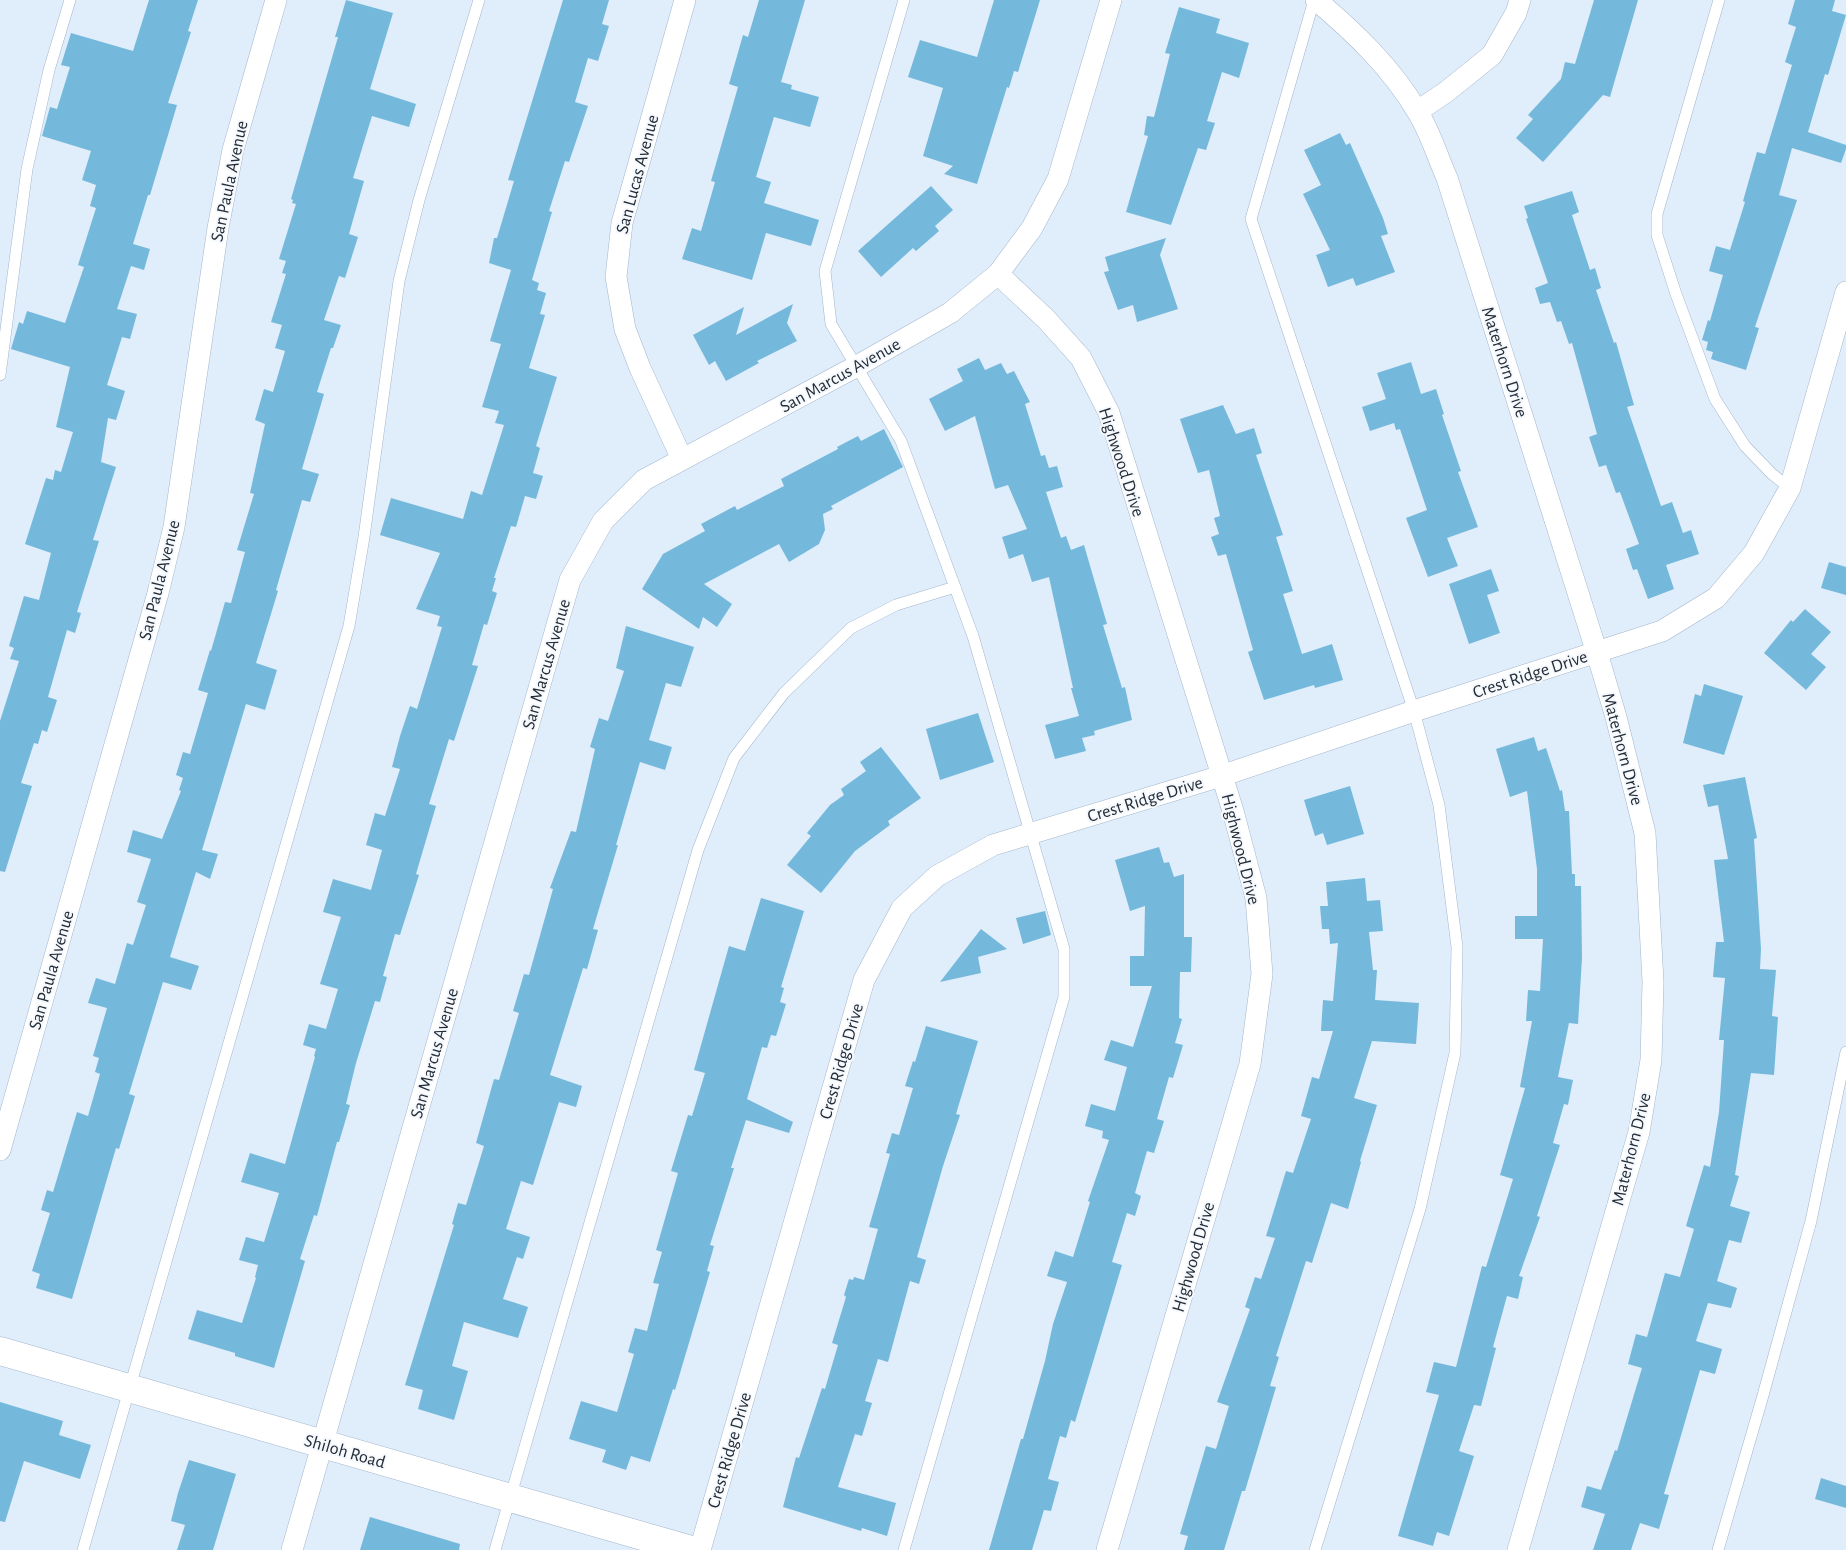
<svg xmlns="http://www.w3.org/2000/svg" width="1846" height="1550" font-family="'Alegreya Sans',sans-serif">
<rect width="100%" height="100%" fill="#e0edfb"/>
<g fill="#74b9db">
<polygon points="149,0 198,0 188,31 191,32 168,103 177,105 150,195 148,195 133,244 150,249 144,270 131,266 117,309 137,314 130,339 122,337 107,385 125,391 116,420 108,418 101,462 116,467 93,540 99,541 77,612 81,613 75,633 67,630 52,683 48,697 57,700 47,732 42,730 38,744 34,743 21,783 32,786 5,872 0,871 0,721 19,661 10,659 14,648 9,646 24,596 39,600 51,553 25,544 46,478 53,480 55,470 61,472 73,432 56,427 70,367 11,349 19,322 23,324 27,311 65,323 84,267 78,265 96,208 90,206 96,185 82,180 91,151 42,136 50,107 57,109 70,67 61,65 71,33 133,51"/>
<polygon points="346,0 393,13 370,89 416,104 409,127 372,116 353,178 364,181 349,234 358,237 345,278 339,276 324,320 341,325 333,348 331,348 317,392 324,394 302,469 319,474 310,502 302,500 276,590 278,591 256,663 277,670 265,710 246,704 202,850 218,854 210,879 196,872 170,957 199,966 191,990 163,982 129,1094 135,1096 119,1149 116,1148 72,1299 36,1288 40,1274 32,1271 50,1213 41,1210 47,1190 53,1192 77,1112 88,1116 100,1074 95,1072 99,1058 93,1056 107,1008 88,1003 96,978 115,984 127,943 133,945 146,905 137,902 151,859 127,852 133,830 162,839 181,791 179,790 183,778 176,775 183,752 190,754 208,693 198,690 210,650 211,651 225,602 231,603 245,552 237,550 254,494 250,493 265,424 255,420 264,389 273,392 285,351 275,348 282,325 271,322 286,274 282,273 286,261 279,259 296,204 292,203 293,200 291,199 338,37 335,37"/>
<polygon points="563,0 609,0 602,24 609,26 598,61 588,58 575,102 588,106 569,162 565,161 549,211 552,212 532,280 539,283 537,290 546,293 540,314 545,315 529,368 557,377 536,446 540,448 533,473 543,476 536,499 525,496 516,527 511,526 494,578 496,578 492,591 497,593 487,625 484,624 472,665 478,666 454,741 449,739 429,804 436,806 416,874 419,875 400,935 395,934 383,976 387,977 380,1002 375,1001 356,1063 346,1104 350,1105 339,1142 337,1142 317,1216 314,1215 300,1259 305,1261 274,1368 235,1356 235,1353 188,1339 197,1310 242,1323 256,1278 255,1277 258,1265 239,1260 246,1237 264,1242 279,1193 241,1182 250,1153 285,1164 315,1057 314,1056 316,1049 303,1045 309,1024 326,1029 338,989 320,984 341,917 323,912 333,879 371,890 382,850 366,845 375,813 385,816 400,769 392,767 400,736 410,706 417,709 442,627 437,626 440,616 416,609 440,553 380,535 391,498 463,519 471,491 482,495 504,425 495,423 499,411 482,407 501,344 490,341 511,270 489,263 494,238 497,238 514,181 508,180"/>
<polygon points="759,0 805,0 781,82 792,85 791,89 819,97 810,127 774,117 756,177 771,182 764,203 819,220 811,246 766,233 752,280 682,259 692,228 701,231 715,182 711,181 738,87 729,84 743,35 748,37"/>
<polygon points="994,0 1040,0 1018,72 1014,71 1009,88 1007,87 977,184 944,174 953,166 923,156 943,88 908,77 920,40 977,57"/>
<polygon points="1594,0 1638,0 1610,97 1603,95 1543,162 1516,138 1533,119 1528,115 1561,79 1565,62 1575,64"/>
<polygon points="1795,0 1835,0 1832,11 1846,15 1828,75 1825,74 1808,132 1846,145 1846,149 1841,163 1792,148 1779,195 1797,200 1755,327 1759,328 1746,370 1711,359 1713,352 1706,350 1708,342 1702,340 1708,320 1710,321 1723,275 1709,271 1716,246 1730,250 1745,202 1743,201 1757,152 1765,154 1792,65 1785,62 1796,27 1788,24"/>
<polygon points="1179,7 1220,19 1216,33 1249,43 1239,78 1222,72 1207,121 1215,123 1206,150 1198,148 1171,225 1126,212 1148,136 1144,135 1147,116 1154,117 1170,54 1165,53"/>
<polygon points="1340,133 1346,145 1350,143 1383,218 1388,234 1381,236 1395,272 1356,286 1353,278 1328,287 1316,255 1330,250 1303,194 1321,185 1304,150"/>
<polygon points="931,186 953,210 935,226 939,231 916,251 913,248 881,277 858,251"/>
<polygon points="1572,191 1579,212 1572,215 1590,270 1595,268 1601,288 1596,290 1614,343 1616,342 1634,405 1627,407 1661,506 1672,502 1683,533 1691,530 1699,554 1666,565 1674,589 1648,599 1637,569 1633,570 1626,549 1639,544 1620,492 1616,493 1606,465 1599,467 1589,437 1597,434 1572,343 1569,344 1561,321 1557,322 1550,302 1540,304 1535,288 1548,283 1526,219 1528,218 1524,206"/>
<polygon points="1166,238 1160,255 1178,309 1137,322 1133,305 1118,310 1104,272 1109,271 1105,257"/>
<polygon points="793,304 787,323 797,341 757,361 759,363 726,381 715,361 709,365 693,335 744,307 736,335"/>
<polygon points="979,358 985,370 1001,363 1007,374 1014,371 1030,402 1025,404 1041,456 1045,455 1049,468 1057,466 1063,487 1046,492 1061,538 1066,536 1071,550 1084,545 1107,624 1103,625 1122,688 1125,687 1132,720 1094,731 1095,735 1082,738 1086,751 1055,759 1045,725 1079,716 1071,688 1073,688 1049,577 1032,582 1023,554 1009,559 1002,537 1027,529 1008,485 995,489 975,416 945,431 929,399 963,381 957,369"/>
<polygon points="1411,362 1421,394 1436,389 1444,414 1442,415 1461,471 1458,472 1478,527 1447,538 1458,566 1428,577 1406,518 1427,510 1400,429 1396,430 1394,423 1370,431 1362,407 1386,399 1377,373"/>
<polygon points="1223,405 1236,434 1254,428 1262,453 1256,455 1283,535 1276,537 1293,591 1283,594 1302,654 1332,644 1343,680 1315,688 1314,685 1264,700 1248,652 1253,650 1226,554 1218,556 1211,537 1219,534 1214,518 1220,516 1209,470 1198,473 1180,419"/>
<polygon points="884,429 903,467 831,506 833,509 823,514 825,530 819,544 789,562 779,544 704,584 732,604 717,627 703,617 699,629 642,589 663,554 705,531 701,524 735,506 737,510 784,486 781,479 838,449 837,447 858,436 861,441"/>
<polygon points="1829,562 1846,567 1846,595 1821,588"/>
<polygon points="1491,569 1499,591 1487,595 1500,633 1469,644 1449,584"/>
<polygon points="1805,609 1831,632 1811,654 1826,667 1806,690 1764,653 1791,620 1793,622"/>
<polygon points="626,626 694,647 681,687 666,683 649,740 672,747 665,770 640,762 616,845 618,845 593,929 598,930 587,969 583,968 550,1075 582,1086 576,1107 559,1102 533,1185 521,1181 506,1229 530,1237 523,1259 517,1257 503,1299 528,1307 518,1338 464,1322 452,1366 468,1371 454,1420 418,1409 423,1390 405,1385 454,1225 452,1224 458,1203 466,1205 484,1146 476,1143 494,1079 499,1080 519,1013 513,1011 524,974 529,975 553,889 550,888 571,831 576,832 595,749 590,747 599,718 608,721 624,671 616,668"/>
<polygon points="1704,684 1743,696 1724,755 1683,743 1695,694 1701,696"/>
<polygon points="978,713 994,762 940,780 926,729"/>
<polygon points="1534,737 1538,751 1546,748 1560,791 1562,790 1565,811 1569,811 1572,874 1575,874 1575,886 1581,886 1582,958 1578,1024 1569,1023 1558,1077 1573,1080 1568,1105 1564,1104 1553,1143 1560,1145 1537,1216 1540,1217 1519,1276 1523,1277 1518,1299 1507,1296 1493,1347 1496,1348 1481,1406 1474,1405 1459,1451 1474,1456 1449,1536 1437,1532 1433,1546 1398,1536 1439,1395 1426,1392 1434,1362 1456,1367 1482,1266 1486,1267 1513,1179 1500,1175 1525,1088 1520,1087 1532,1021 1526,1021 1528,990 1540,991 1543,939 1515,939 1515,916 1537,916 1537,869 1527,791 1510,797 1496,749"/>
<polygon points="881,747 921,798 888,821 890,825 855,851 821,893 787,865 811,836 807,833 830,805 844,795 841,789 866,771 860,762"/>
<polygon points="1745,777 1757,838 1754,839 1761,949 1760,969 1776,970 1772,1016 1778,1017 1774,1075 1751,1073 1735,1175 1739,1176 1730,1206 1750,1212 1741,1243 1729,1240 1717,1281 1737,1288 1731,1308 1708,1303 1696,1341 1722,1349 1715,1374 1700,1370 1664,1494 1669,1495 1659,1529 1640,1523 1631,1550 1593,1550 1605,1514 1581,1507 1587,1486 1601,1490 1615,1450 1617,1451 1642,1368 1628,1364 1636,1334 1647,1337 1665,1273 1680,1277 1694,1229 1686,1226 1704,1165 1710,1167 1719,1112 1724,1040 1719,1040 1725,978 1713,977 1716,942 1724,942 1714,860 1728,859 1718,805 1708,807 1703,785"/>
<polygon points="1350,786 1364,834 1327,845 1323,833 1315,836 1304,800"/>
<polygon points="1159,847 1164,863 1169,862 1174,877 1184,874 1184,937 1192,937 1191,972 1180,972 1179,1018 1182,1019 1175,1043 1183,1045 1173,1078 1169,1077 1157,1119 1164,1121 1154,1153 1147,1151 1135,1193 1141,1196 1135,1216 1127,1213 1112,1262 1122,1265 1075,1422 1071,1420 1066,1438 1060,1436 1048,1479 1059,1482 1051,1511 1044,1510 1032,1550 989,1550 1021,1439 1023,1439 1045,1361 1053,1324 1067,1282 1047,1276 1055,1251 1073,1257 1090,1202 1088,1201 1109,1140 1102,1138 1103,1131 1085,1126 1091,1104 1115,1111 1127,1067 1104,1060 1111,1040 1133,1047 1152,986 1130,986 1130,956 1144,956 1145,906 1130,911 1115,860"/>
<polygon points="1365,878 1367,901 1380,900 1383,931 1369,932 1373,970 1377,970 1375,1000 1419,1003 1416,1044 1372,1041 1354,1098 1377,1105 1360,1161 1361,1162 1348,1209 1331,1203 1312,1263 1306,1261 1276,1356 1279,1357 1270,1386 1276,1387 1245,1491 1242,1491 1224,1550 1184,1550 1188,1536 1180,1534 1206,1446 1216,1449 1229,1406 1217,1402 1250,1309 1245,1307 1255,1277 1261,1279 1275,1238 1266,1236 1286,1171 1293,1173 1311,1119 1301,1116 1312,1077 1319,1079 1333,1031 1321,1031 1323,1000 1333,1001 1338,943 1330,944 1329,929 1322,929 1320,906 1328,906 1326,882"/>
<polygon points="761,898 804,911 781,987 784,988 780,1002 786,1004 776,1036 771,1035 767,1048 762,1047 747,1099 793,1122 789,1133 746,1120 731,1168 734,1168 710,1245 714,1246 707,1271 710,1272 675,1390 673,1389 650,1462 631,1456 626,1470 602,1462 606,1450 569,1439 581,1401 617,1412 634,1354 628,1352 635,1328 647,1331 659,1284 653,1283 662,1252 656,1250 678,1173 671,1171 688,1115 692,1116 705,1073 694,1070 729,946 745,951"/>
<polygon points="1045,911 1051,935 1023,944 1016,918"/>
<polygon points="981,929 1007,949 978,957 981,973 940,982"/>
<polygon points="926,1026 978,1041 956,1114 960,1115 943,1166 917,1257 926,1260 919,1284 910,1281 888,1362 878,1359 865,1401 872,1403 862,1436 855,1434 838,1487 896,1503 887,1536 862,1528 861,1531 783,1507 796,1457 799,1458 822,1388 825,1389 838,1345 832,1343 846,1297 844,1295 849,1279 853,1280 854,1277 864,1280 878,1229 869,1227 890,1154 886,1153 892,1133 899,1135 913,1088 905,1086 913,1061 915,1062"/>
<polygon points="0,1402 63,1421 59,1435 91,1445 80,1479 24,1461 5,1522 0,1521"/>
<polygon points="189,1460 236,1474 213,1550 177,1550 185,1525 171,1521 178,1493"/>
<polygon points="1821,1478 1846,1486 1846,1508 1815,1499"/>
<polygon points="370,1517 460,1544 459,1550 360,1550"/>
</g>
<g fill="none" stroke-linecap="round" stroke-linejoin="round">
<defs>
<g id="lane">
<polyline points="1314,0 1251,219 1414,711 1439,805 1457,947 1455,1053 1420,1209 1315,1550"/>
<polyline points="1719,0 1657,214 1657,235 1676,294 1715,399 1745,446 1772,474 1790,488"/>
<polyline points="0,375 27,169 49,70 70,0"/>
<polyline points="83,1550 349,626 364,537 399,281 419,200 479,0"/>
<polyline points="495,1550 698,850 734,758 784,693 851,628 896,605 955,587"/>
<polyline points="904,1550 1064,997 1064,949 973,636 901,441 831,324 825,271 904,0"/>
<polyline points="1718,1550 1762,1399 1811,1221 1846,1052"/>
</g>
<g id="street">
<path d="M1316 0C1354 32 1391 67 1417 111 1430 131 1437 156 1447 178L1597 653 1616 717 1645 833 1653 982 1651 1060 1639 1132 1518 1550"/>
<polyline points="1418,111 1446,92 1492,55 1516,13 1520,0"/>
<polyline points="998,274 1046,319 1081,358 1109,413 1233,811 1256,898 1262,974 1250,1064 1107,1550"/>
<polyline points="682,459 640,368 625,329 616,277 622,223 685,0"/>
<polyline points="0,1150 158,593 174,527 218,228 233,150 276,0"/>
<polyline points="292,1550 570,580 603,521 644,480 857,366 950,313 998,274 1032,228 1058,179 1111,0"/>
<polyline points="700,1550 864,980 902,908 937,876 993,845 1221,776 1414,711 1662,631 1716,598 1754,553 1790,488 1846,292"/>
</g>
<polyline id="secondary" points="0,1351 691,1550"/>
</defs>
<use href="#lane" stroke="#a2b6cc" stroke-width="12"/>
<use href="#street" stroke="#a2b6cc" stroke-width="22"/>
<use href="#secondary" stroke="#a2b6cc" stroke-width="29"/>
<use href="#lane" stroke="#fff" stroke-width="11"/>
<use href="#street" stroke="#fff" stroke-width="21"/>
<use href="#secondary" stroke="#fff" stroke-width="28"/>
</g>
<g text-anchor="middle" stroke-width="4" stroke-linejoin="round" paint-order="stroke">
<g font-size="18" fill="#242c35" stroke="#f5f9fe">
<text transform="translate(637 174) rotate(-75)" y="6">San Lucas Avenue</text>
<text transform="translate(229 181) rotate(-78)" y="6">San Paula Avenue</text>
<text transform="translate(1505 362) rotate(72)" y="6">Materhorn Drive</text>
<text transform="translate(840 375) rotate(-29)" y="6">San Marcus Avenue</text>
<text transform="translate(1122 462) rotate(72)" y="6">Highwood Drive</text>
<text transform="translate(159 580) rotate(-76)" y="6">San Paula Avenue</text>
<text transform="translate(546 664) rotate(-74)" y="6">San Marcus Avenue</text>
<text transform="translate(1530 674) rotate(-18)" y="6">Crest Ridge Drive</text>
<text transform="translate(1623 749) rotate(75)" y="6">Materhorn Drive</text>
<text transform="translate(1145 799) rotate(-17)" y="6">Crest Ridge Drive</text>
<text transform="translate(1241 849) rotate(76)" y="6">Highwood Drive</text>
<text transform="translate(51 970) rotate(-74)" y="6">San Paula Avenue</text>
<text transform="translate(434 1053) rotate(-74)" y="6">San Marcus Avenue</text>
<text transform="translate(841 1061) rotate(-74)" y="6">Crest Ridge Drive</text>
<text transform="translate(1631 1149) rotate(-76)" y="6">Materhorn Drive</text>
<text transform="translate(1193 1257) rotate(-74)" y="6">Highwood Drive</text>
<text transform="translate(729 1450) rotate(-74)" y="6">Crest Ridge Drive</text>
<text transform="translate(345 1451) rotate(16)" y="6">Shiloh Road</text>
</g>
</g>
</svg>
